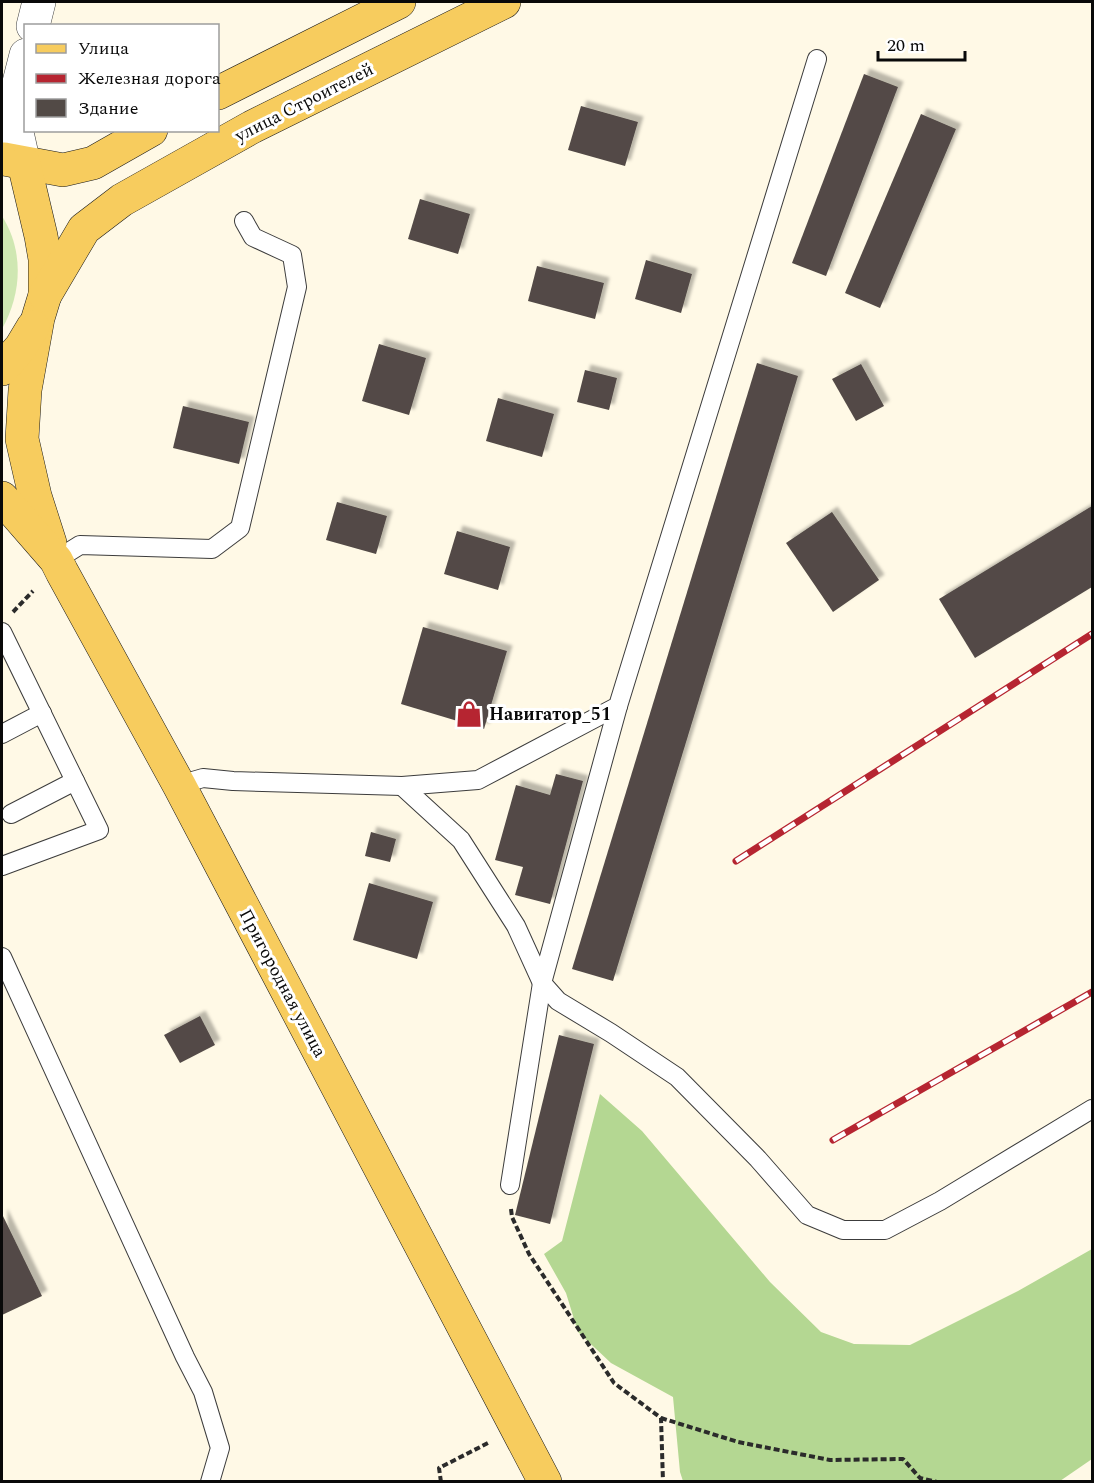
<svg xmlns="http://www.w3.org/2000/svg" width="1094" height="1483" font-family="Spectral,serif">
<defs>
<filter id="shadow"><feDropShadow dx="5.5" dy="-5.5" stdDeviation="1.5" flood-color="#0004"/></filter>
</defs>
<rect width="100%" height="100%" fill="#fff9e6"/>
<path fill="#cfe7b2" d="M2 216C24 251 22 293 2 329Z"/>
<polygon fill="#b4d792" points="600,1094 642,1131 770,1282 821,1332 854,1344 910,1345 1018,1291 1092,1249 1092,1459 1060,1481 683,1481 680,1472 673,1397 611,1363 578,1332 566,1293 544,1254 562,1241"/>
<g fill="#524a46" filter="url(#shadow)">
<polygon points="864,74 898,87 826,276 792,263"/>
<polygon points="581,106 638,122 625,166 568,150"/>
<polygon points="921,114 956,129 880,308 845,293"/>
<polygon points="420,199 470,214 458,254 408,239"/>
<polygon points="646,260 692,274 681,313 635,299"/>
<polygon points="537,266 604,283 595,319 528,301"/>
<polygon points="379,344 426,358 409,415 362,401"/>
<polygon points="757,363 798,376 613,981 572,969"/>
<polygon points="861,364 884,406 856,421 832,379"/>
<polygon points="585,370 617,378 609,410 577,402"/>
<polygon points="498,398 554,414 542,457 486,441"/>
<polygon points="183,406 249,422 239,464 173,448"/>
<polygon points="337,502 387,516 376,554 326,540"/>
<polygon points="1092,506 1092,587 975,658 939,599"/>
<polygon points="832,512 879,580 833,612 786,543"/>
<polygon points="457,531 510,547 498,590 444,574"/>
<polygon points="423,627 507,651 484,729 401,704"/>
<polygon points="556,774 583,781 550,904 515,895 523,867 495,860 516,785 550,795"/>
<polygon points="371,832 396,839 390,862 365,856"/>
<polygon points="369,883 433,902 417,959 353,940"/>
<polygon points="200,1016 215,1045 180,1063 164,1035"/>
<polygon points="559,1035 594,1044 550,1224 515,1215"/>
<polygon points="2,1214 42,1296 2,1315"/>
</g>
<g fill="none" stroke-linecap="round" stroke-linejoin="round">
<defs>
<g id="service">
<polyline points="56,560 80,545 212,549 240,528 297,287 292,255 253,237 244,221"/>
<polyline points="2,632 99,830 2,866"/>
<polyline points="2,734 42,713"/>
<polyline points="179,785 203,778 233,781 402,786 478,780 618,706 817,59"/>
<polyline points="402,786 461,840 516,926 542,983 558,1001 611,1033 677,1077 758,1159 807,1215 843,1230 885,1230 940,1201 1092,1109"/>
<polyline points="11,814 75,781"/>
<polyline points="2,957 185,1357 203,1392 220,1448 210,1482"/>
<polyline points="510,1185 542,983 618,706"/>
</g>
<g id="tertiary">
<polyline points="33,26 39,2"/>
<polyline points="24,164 12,110 26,55"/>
</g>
<g id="primary">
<polyline points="218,93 399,2"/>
<polyline points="4,159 63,170 93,163 151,130"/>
<polyline points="24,164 41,236 45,259 45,295 38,318 25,390 22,439 35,496 50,543"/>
<polyline points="45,295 84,229 122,200 252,127 504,2"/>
<polyline points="2,369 21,347 33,327"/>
<polyline points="2,498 56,560 62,572 179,785 545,1482"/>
</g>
</defs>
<use href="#service" stroke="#3c3c3c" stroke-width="20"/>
<use href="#tertiary" stroke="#3c3c3c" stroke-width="34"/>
<use href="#primary" stroke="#1a1a1a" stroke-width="34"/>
<g stroke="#2b2b2b" stroke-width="4" stroke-dasharray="6 3" stroke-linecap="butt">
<polyline points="13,612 33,591"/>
<polyline points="511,1209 512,1217 529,1254 614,1383 661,1418 663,1482"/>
<polyline points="661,1418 738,1442 830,1460 903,1459 920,1478 937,1482"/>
<polyline points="441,1482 439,1468 490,1442"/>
</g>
<use href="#service" stroke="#fff" stroke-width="18"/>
<use href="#tertiary" stroke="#fff" stroke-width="33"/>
<use href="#primary" stroke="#f7cc5e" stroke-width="33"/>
<defs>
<g id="rail">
<polyline points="736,861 1092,634"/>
<polyline points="833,1140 1092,992"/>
</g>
</defs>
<use href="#rail" stroke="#b62531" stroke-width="7"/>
<use href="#rail" stroke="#fff" stroke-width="4.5" stroke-dasharray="14" stroke-linecap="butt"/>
</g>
<defs>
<symbol id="shop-bare" viewBox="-9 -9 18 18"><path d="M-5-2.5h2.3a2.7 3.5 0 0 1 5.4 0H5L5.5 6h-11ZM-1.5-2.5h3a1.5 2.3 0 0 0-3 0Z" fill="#b62531" stroke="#fff" stroke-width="2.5" paint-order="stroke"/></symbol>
</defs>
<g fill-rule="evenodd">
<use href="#shop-bare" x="450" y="695" width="38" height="38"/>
</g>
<g text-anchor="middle" stroke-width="6" stroke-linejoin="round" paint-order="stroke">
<g font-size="18" fill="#090909" stroke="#fff">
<text transform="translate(304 102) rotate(-27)" y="6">улица Строителей</text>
<text transform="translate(283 983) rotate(62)" y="6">Пригородная улица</text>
</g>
<g font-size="18" font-weight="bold" fill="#090909" stroke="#fff" text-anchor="start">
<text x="489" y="720">Навигатор_51</text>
</g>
</g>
<rect width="1094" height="1483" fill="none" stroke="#090909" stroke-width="6"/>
<rect x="24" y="24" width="195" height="108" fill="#ffffff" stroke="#9d9d9d" stroke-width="1.5"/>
<rect x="36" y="44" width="30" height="9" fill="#f7cc5e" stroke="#9d9d9d" stroke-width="1.5"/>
<text x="78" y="54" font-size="18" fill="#090909">Улица</text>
<rect x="36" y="74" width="30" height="9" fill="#b62531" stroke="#9d9d9d" stroke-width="1.5"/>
<text x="78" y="84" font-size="18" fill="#090909">Железная дорога</text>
<rect x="36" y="99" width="30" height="18" fill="#524a46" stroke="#9d9d9d" stroke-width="1.5"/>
<text x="78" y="114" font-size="18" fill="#090909">Здание</text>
<path d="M878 51v9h87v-9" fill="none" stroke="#090909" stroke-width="3"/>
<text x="887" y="51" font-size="18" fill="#090909" stroke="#ffffff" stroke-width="4.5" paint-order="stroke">20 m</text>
</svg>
